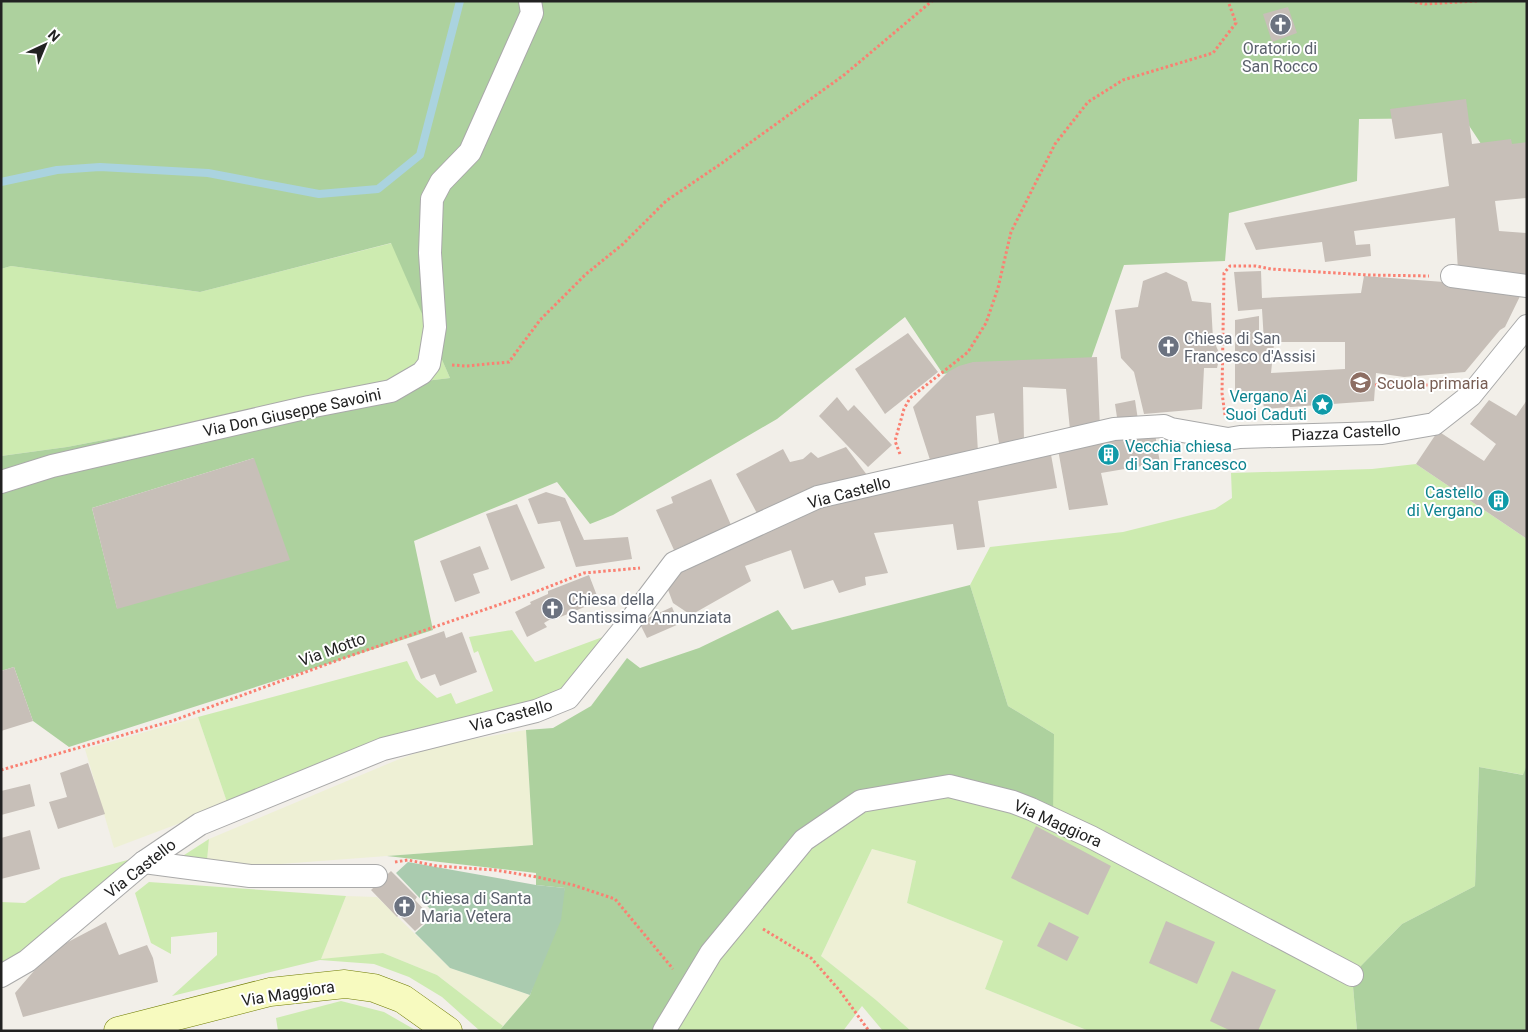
<svg xmlns="http://www.w3.org/2000/svg" width="1528" height="1032" font-family="Roboto,sans-serif">
<rect width="100%" height="100%" fill="#f2efe9"/>
<g fill="#eef0d5">
<polygon points="198,717 228,805 114,848 85,749"/>
<polygon points="526,730 533,845 254,866 207,860 209,839 397,760 438,745"/>
<polygon points="872,849 916,861 907,903 1003,941 985,989 1089,1031 911,1031 876,1000 821,956"/>
<polygon points="346,896 377,897 450,968 530,995 503,1026 437,975 383,953 320,960"/>
</g>
<g fill="#cdebb0">
<polygon points="392,243 450,378 384,386 67,447 1,456 1,269 11,266 200,292"/>
<polygon points="1416,464 1527,539 1527,765 1524,775 1479,767 1475,886 1402,924 1352,975 1357,1031 1089,1031 985,989 1003,941 907,903 916,861 872,849 821,956 876,1000 911,1031 883,1031 862,1006 843,1031 664,1031 804,840 861,801 1054,734 1008,706 970,585 990,547 1123,532 1215,509 1232,498 1231,473 1372,469"/>
<polygon points="512,630 535,662 619,631 574,690 228,805 198,717 407,661 416,679 437,698 451,693 456,704 493,691 478,651 474,653 469,637"/>
<polygon points="209,839 207,860 178,859"/>
<polygon points="135,858 48,936 1,965 1,902 25,903 61,878"/>
<polygon points="149,882 346,896 321,959 383,953 437,975 503,1026 499,1031 480,1031 442,997 409,977 374,964 320,960 172,996 217,955 217,932 171,937 171,954 151,943 135,893"/>
<polygon points="341,1001 384,1012 417,1031 278,1031 276,1018"/>
</g>
<g fill="#add19e" fill-rule="evenodd">
<path d="M1 1H1527V153L1491 159 1464 118 1359 119 1357 181 1229 213 1225 261 1124 265 1090 362 992 367 943 374 905 317 777 419 613 515 590 524 557 482 414 541 433 630 69 747 33 721 14 667 1 671V456L67 447 384 386 450 378 391 243 200 292 11 266 1 269ZM254 458 117 608 92 508Z"/>
<polygon points="970,585 1008,706 1054,734 1053,816 949,786 861,801 804,840 664,1031 499,1031 530,995 565,888 536,885 536,873 387,856 533,845 526,730 553,728 591,706 627,658 640,668 699,648 778,610 792,630"/>
<polygon points="1527,765 1527,1031 1357,1031 1352,975 1402,924 1475,886 1479,767 1523,775"/>
</g>
<polygon fill="#aacbaf" points="408,862 536,885 565,888 561,920 530,995 450,968 415,933 432,918 433,912 396,873"/>
<g fill="none" stroke-linecap="round" stroke-linejoin="round">
<polyline stroke="#aad3df" stroke-width="8" points="1,182 57,170 100,167 208,173 319,194 378,189 420,155 460,1"/>
</g>
<g fill="#c7bfb8">
<polygon points="1288,7 1297,33 1272,42 1263,14"/>
<polygon points="1466,99 1472,144 1511,139 1512,144 1527,142 1527,198 1495,201 1499,231 1527,233 1527,278 1458,271 1455,218 1354,231 1356,245 1370,244 1371,256 1325,262 1322,242 1256,250 1244,223 1449,186 1442,133 1395,139 1390,109"/>
<polygon points="1261,271 1262,298 1361,293 1364,276 1524,288 1505,327 1500,330 1465,372 1404,377 1376,373 1374,401 1264,409 1262,391 1235,392 1235,320 1259,316 1259,343 1274,344 1271,373 1345,369 1345,342 1264,342 1262,309 1238,311 1234,272"/>
<polygon points="1166,272 1187,282 1192,301 1211,303 1213,339 1220,355 1217,368 1204,368 1202,409 1144,414 1134,372 1121,358 1115,310 1138,307 1143,281"/>
<polygon points="908,333 938,372 885,414 855,369"/>
<polygon points="1097,357 1100,428 1070,430 1066,389 1023,387 1024,442 1000,449 994,413 976,416 978,453 931,463 913,407 948,372 959,366 973,362"/>
<polygon points="837,397 848,411 854,405 892,445 868,467 819,416"/>
<polygon points="1135,400 1138,420 1118,424 1115,404"/>
<polygon points="1489,400 1516,416 1527,400 1527,539 1416,464 1438,431 1484,461 1496,444 1470,424"/>
<polygon points="1154,428 1160,463 1101,473 1108,505 1069,510 1057,444"/>
<polygon points="846,447 867,475 759,517 736,474 783,449 790,462 803,459 811,452 818,458"/>
<polygon points="1050,449 1057,488 978,501 985,547 957,550 953,524 874,533 888,573 865,577 866,585 839,593 833,580 804,589 791,550 745,566 751,581 691,615 673,603 667,587 681,570 783,517"/>
<polygon points="254,458 290,560 117,609 92,508"/>
<polygon points="711,479 731,525 674,550 656,510 673,503 671,497"/>
<polygon points="546,492 565,498 584,540 628,537 632,559 576,567 560,521 538,524 528,499"/>
<polygon points="517,504 545,568 511,581 486,514"/>
<polygon points="480,546 489,569 473,574 480,593 455,602 440,561"/>
<polygon points="589,575 599,601 558,618 556,616 544,623 547,627 527,637 515,612 531,604 530,602 548,594 548,591"/>
<polygon points="672,607 679,624 647,638 639,622"/>
<polygon points="444,631 446,638 462,632 477,672 440,686 435,674 421,679 407,644"/>
<polygon points="14,667 33,721 1,731 1,671"/>
<polygon points="88,763 105,814 58,829 49,802 67,797 60,773"/>
<polygon points="30,784 35,806 1,815 1,791"/>
<polygon points="1036,826 1111,866 1088,915 1011,878"/>
<polygon points="30,830 40,869 1,879 1,838"/>
<polygon points="391,871 417,897 415,900 431,917 415,931 399,915 397,917 371,890"/>
<polygon points="1166,921 1215,942 1197,984 1149,963"/>
<polygon points="106,922 119,955 147,945 153,958 158,982 23,1017 15,993 51,951"/>
<polygon points="1049,922 1079,937 1067,961 1037,946"/>
<polygon points="1232,971 1276,990 1258,1031 1231,1031 1210,1021"/>
</g>
<g fill="none" stroke-linecap="round" stroke-linejoin="round">
<defs>
<g id="minor">
<polyline points="1452,276 1527,286"/>
<polyline points="1,482 52,466 309,407 391,391 422,373 429,364 435,327 430,253 432,199 441,182 470,152 532,13 530,1"/>
<polyline points="144,862 250,876 376,876"/>
<polyline points="1,976 27,961 144,862 200,824 383,749 536,711 568,698 628,624 674,563 818,497 1114,429 1164,426 1171,429 1228,439 1240,437 1382,433 1434,424 1471,395 1527,326"/>
<polyline points="664,1031 711,953 804,840 861,801 949,786 1013,802 1031,809 1091,837 1352,975"/>
</g>
<polyline id="secondary" points="118,1031 270,992 345,984 374,988 403,999 448,1031"/>
</defs>
<use href="#minor" stroke="#a9a9a9" stroke-width="24"/>
<use href="#secondary" stroke="#707d05" stroke-width="29"/>
<g stroke="#fa8072" stroke-width="3" stroke-dasharray="2.5 2.5" stroke-linecap="butt">
<polyline points="1410,1 1425,4 1477,1"/>
<polyline points="452,365 466,366 509,362 540,320 586,274 623,244 666,201 722,163 844,75 932,1"/>
<polyline points="1375,385 1443,385"/>
<polyline points="1225,415 1222,393 1224,273 1230,266 1256,266 1271,269 1368,275 1429,276"/>
<polyline points="900,454 895,441 904,409 910,398 968,352 986,323 998,288 1011,232 1055,144 1088,102 1123,80 1213,53 1236,23 1228,1"/>
<polyline points="1,770 172,721 341,659 530,594 584,573 640,568"/>
<polyline points="395,862 408,860 437,866 495,870 537,877 573,885 615,899 673,969"/>
<polyline points="763,929 811,958 840,991 869,1031"/>
</g>
<use href="#minor" stroke="#fff" stroke-width="22"/>
<use href="#secondary" stroke="#f7fabf" stroke-width="28"/>
</g>
<defs>
<symbol id="church-disc" viewBox="-11 -11 22 22"><circle r="9.5" fill="#6b7280" stroke="#fff"/><path d="M-1.2-6h2.4v3.5h3.3v2.4h-3.3V6h-2.4V-.1h-3.3v-2.4h3.3Z" fill="#fff"/></symbol>
<symbol id="school-disc" viewBox="-11 -11 22 22"><circle r="9.5" fill="#8d6e63" stroke="#fff"/><path d="M0-5L7-2L0 1L-7-2ZM-4 1L0 2.5L4 1V4Q0 6-4 4Z" fill="#fff"/></symbol>
<symbol id="sight-disc" viewBox="-11 -11 22 22"><circle r="9.5" fill="#0f9aa8" stroke="#fff"/><path d="M0-6L1.8-2.2L6-1.7L2.9 1.2L3.7 5.4L0 3.3L-3.7 5.4L-2.9 1.2L-6-1.7L-1.8-2.2Z" fill="#fff"/></symbol>
<symbol id="building-disc" viewBox="-11 -11 22 22"><circle r="9.5" fill="#0f9aa8" stroke="#fff"/><path d="M-4-6H4V6H1V3H-1V6H-4ZM-2.5-4.3h1.7v1.8h-1.7ZM.8-4.3h1.7v1.8H.8ZM-2.5-1h1.7V.8h-1.7ZM.8-1h1.7V.8H.8Z" fill="#fff"/></symbol>
</defs>
<g fill-rule="evenodd">
<use href="#church-disc" x="1268" y="12" width="25" height="25"/>
<use href="#church-disc" x="1156" y="334" width="25" height="25"/>
<use href="#school-disc" x="1348" y="370" width="25" height="25"/>
<use href="#sight-disc" x="1310" y="392" width="25" height="25"/>
<use href="#building-disc" x="1096" y="442" width="25" height="25"/>
<use href="#building-disc" x="1486" y="488" width="25" height="25"/>
<use href="#church-disc" x="540" y="596" width="25" height="25"/>
<use href="#church-disc" x="392" y="894" width="25" height="25"/>
</g>
<g text-anchor="middle" stroke-width="4" stroke-linejoin="round" paint-order="stroke">
<g font-size="16" fill="#5b616d" stroke="#fff" text-anchor="start">
<text x="1280" y="54" text-anchor="middle">Oratorio di<tspan x="1280" dy="18">San Rocco</tspan></text>
<text x="1184" y="344">Chiesa di San<tspan x="1184" dy="18">Francesco d'Assisi</tspan></text>
<text x="568" y="605">Chiesa della<tspan x="568" dy="18">Santissima Annunziata</tspan></text>
<text x="421" y="904">Chiesa di Santa<tspan x="421" dy="18">Maria Vetera</tspan></text>
</g>
<g font-size="16" fill="#785e54" stroke="#fff" text-anchor="start">
<text x="1377" y="389">Scuola primaria</text>
</g>
<g font-size="16" fill="#0d838f" stroke="#fff" text-anchor="end">
<text x="1307" y="402">Vergano Ai<tspan x="1307" dy="18">Suoi Caduti</tspan></text>
<text x="1125" y="452" text-anchor="start">Vecchia chiesa<tspan x="1125" dy="18">di San Francesco</tspan></text>
<text x="1483" y="498">Castello<tspan x="1483" dy="18">di Vergano</tspan></text>
</g>
<g font-size="16" fill="#222" stroke="#fff">
<text transform="translate(292 412) rotate(-12)" y="6">Via Don Giuseppe Savoini</text>
<text transform="translate(1346 432) rotate(-3)" y="6">Piazza Castello</text>
<text transform="translate(849 492) rotate(-15)" y="6">Via Castello</text>
<text transform="translate(332 649) rotate(-20)" y="6">Via Motto</text>
<text transform="translate(511 715) rotate(-15)" y="6">Via Castello</text>
<text transform="translate(1058 823) rotate(24)" y="6">Via Maggiora</text>
<text transform="translate(140 868) rotate(-38)" y="6">Via Castello</text>
<text transform="translate(288 993) rotate(-9)" y="6">Via Maggiora</text>
</g>
</g>
<rect width="1528" height="1032" fill="none" stroke="#222222" stroke-width="5"/>
<g transform="translate(45 45) rotate(44)" stroke="#ffffff" stroke-width="4" paint-order="stroke">
<path d="M0-4L9 19L0 12L-9 19Z" fill="#222222"/>
<text y="-8" font-size="14" font-weight="bold" text-anchor="middle" fill="#222222">N</text>
</g>
</svg>
